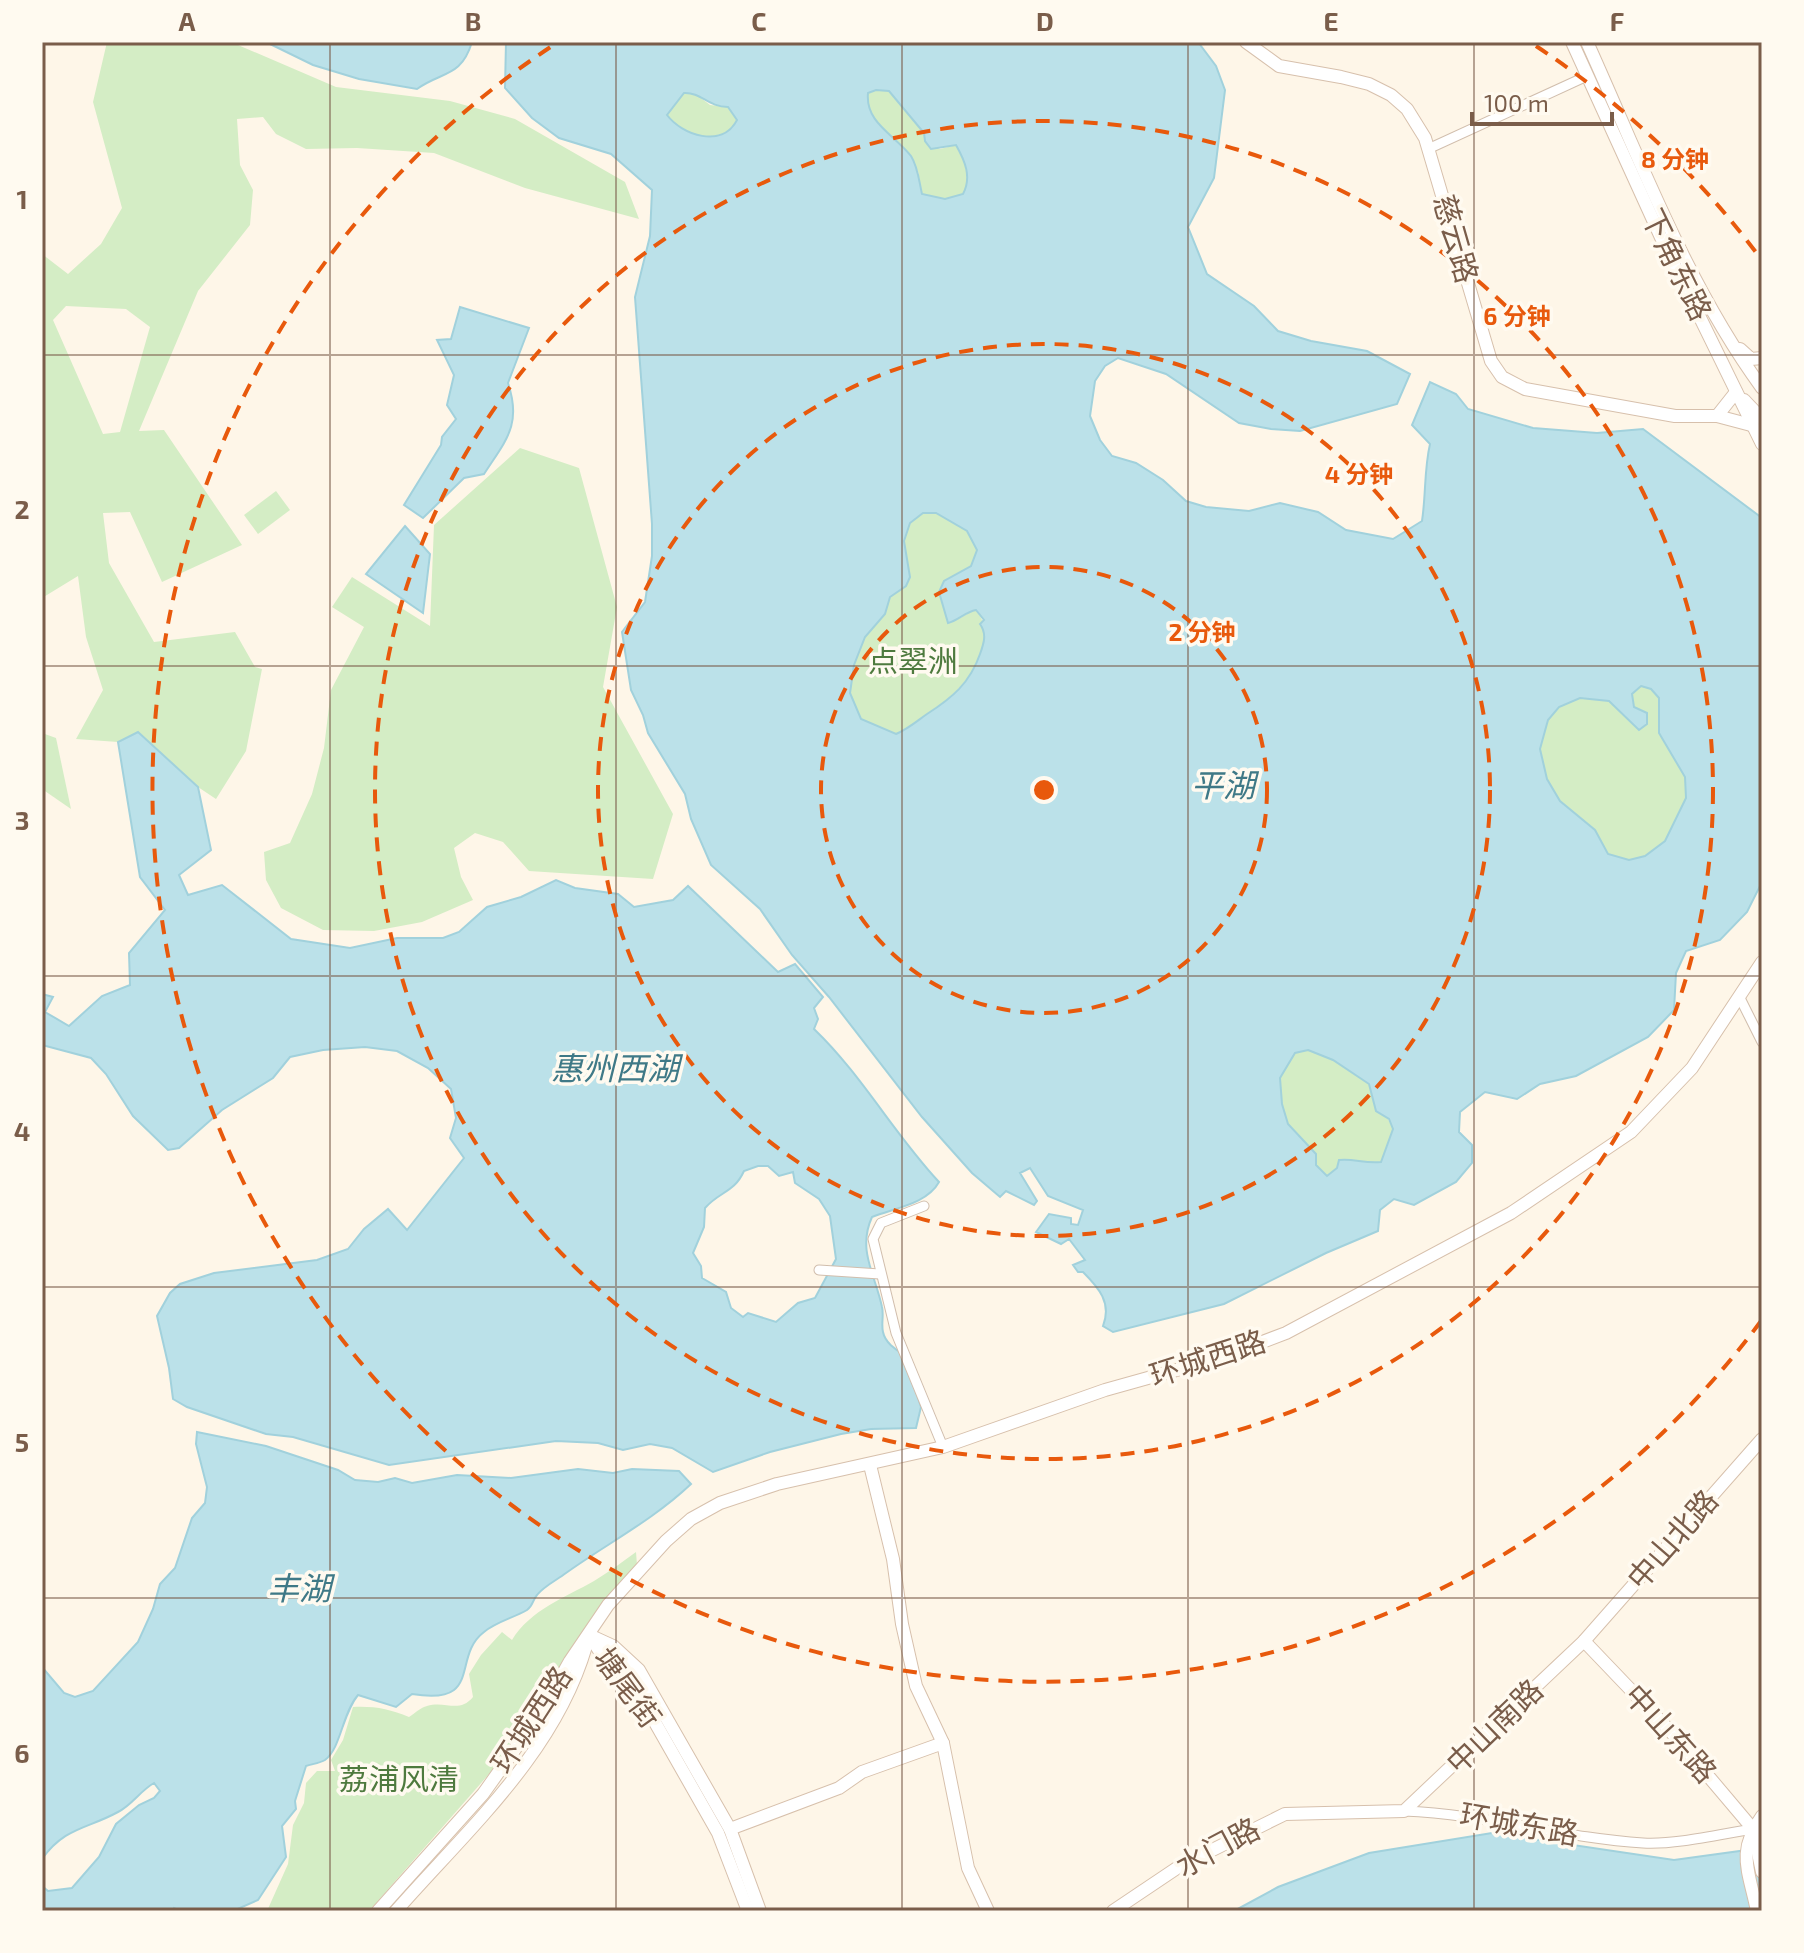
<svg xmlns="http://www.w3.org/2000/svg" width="1804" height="1953" font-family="'Exo 2','Noto Sans SC',sans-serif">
<rect width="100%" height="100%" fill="#fef6e8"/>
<g fill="#d4edc5" fill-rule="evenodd">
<path d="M107 42H231L336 87 450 101 515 119 625 182 639 219 525 188 434 153 357 148 306 149 276 134 263 117 237 119 240 165 253 190 250 225 198 291 139 431 164 430 242 545 162 582 130 512 103 513 109 563 154 642 235 632 255 667 262 669 246 751 216 799 198 787 138 732 118 742 76 739 103 690 86 637 78 576 42 598V254L68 274 101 244 122 208 93 102ZM66 306 126 309 150 327 120 432 103 434 53 320Z"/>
<path d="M876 90 889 91 925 133V141L940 149 956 145C964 161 972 177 963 194L945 199 922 194 918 171 896 140 876 122 867 106 868 93Z"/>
<path d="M693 92 710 105 728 107 737 120C722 149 682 135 666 115L684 93Z"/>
<polygon points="520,448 579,468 617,607 603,687 673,814 653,879 529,871 503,842 475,833 454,848 461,877 473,900 422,922 374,931 323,930 281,908 266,880 264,852 290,843 312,794 324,748 331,690 364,627 332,607 352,577 430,626 434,525"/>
<polygon points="276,491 290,510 258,534 244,515"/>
<path d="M923 513H936L967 531 977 550 971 567 944 581 939 592 948 623C959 621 965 613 976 610 1013 657 932 717 896 734L861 719 850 693 854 665 865 637 885 614 890 597 906 586 910 577 904 541 910 523Z"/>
<polygon points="1641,685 1651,689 1659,698 1659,733 1685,777 1686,798 1665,841 1645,856 1629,860 1608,854 1595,830 1560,801 1547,779 1540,749 1548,720 1559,707 1580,697 1609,701 1639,730 1632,694"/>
<polygon points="42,733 56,738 71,809 42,789"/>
<path d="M1308 1050 1333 1060 1369 1084C1373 1104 1386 1111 1393 1129L1381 1162 1364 1164 1347 1159 1328 1176 1316 1165 1315 1154 1288 1124 1282 1104 1280 1078 1295 1053Z"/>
<path d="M636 1552 637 1565 576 1643 496 1766 369 1911H267L288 1864 293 1825 304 1803 306 1783 317 1771H335L331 1760 343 1740 353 1707C374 1706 390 1709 409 1717 414 1714 421 1707 427 1706 445 1700 459 1714 473 1697L469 1674 481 1655 502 1632 512 1640C530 1610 566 1597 594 1581 609 1572 622 1562 636 1552Z"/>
</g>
<g fill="#bbe1e9" stroke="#a1d1dc" stroke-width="2" fill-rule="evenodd">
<path d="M266 42H472C461 78 442 71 417 89L359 79 313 65Z"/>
<path d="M506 42H1198L1216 66 1225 90 1214 178 1188 227 1207 274 1254 306 1278 331 1311 341 1367 351 1410 374 1397 404 1300 431 1271 429 1239 423 1166 374 1118 358 1105 366 1095 381 1090 416 1100 440 1112 456 1136 463 1163 480 1186 501 1206 507 1249 511 1280 503 1318 512 1346 530 1393 539 1422 521C1426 495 1424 470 1430 444L1412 425 1430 382 1456 394 1468 409 1533 428 1597 433 1643 429 1762 518V882L1747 912 1720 940 1686 951 1676 973 1674 1010 1648 1037 1576 1076 1540 1084 1517 1099 1485 1092 1460 1112 1459 1132 1472 1145V1163L1456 1182 1414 1205 1394 1199 1380 1210 1378 1231 1326 1253 1224 1304 1113 1332 1103 1326C1112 1303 1099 1288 1083 1272H1078L1073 1265 1085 1260 1069 1239 1061 1244 1036 1232 1049 1214 1071 1218V1224L1078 1225 1083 1210 1048 1196 1030 1168 1020 1173 1037 1201 1034 1205 1006 1191 1000 1197 972 1173 922 1117 829 997 792 955 760 909 711 865 691 819 685 794 648 733 643 715 631 690 622 632 645 602 652 556V524L635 297 650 236 652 190 611 154 559 138 532 118 505 88ZM876 90 889 91 924 133 925 141 931 149 956 145C965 161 972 177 963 194L945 199 922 194C919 181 918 167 911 156 895 135 865 123 868 93ZM684 93C701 92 708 107 728 107L737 120C722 149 682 135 667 115ZM923 513H936L967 531 977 550 971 566 944 581 939 592 948 623C959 620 965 612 976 610L984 620 980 624C987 634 984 643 980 654 970 683 952 698 927 714 917 721 908 729 896 734L861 719 850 693 854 665 865 637 885 614 890 597 906 586 910 577 904 541 910 523ZM1641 686 1651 689 1659 698V733L1685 777 1686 798 1665 841 1645 856 1629 860 1608 854 1595 830 1560 801 1547 779 1540 749 1548 720 1559 707 1580 698 1609 701 1639 730 1647 724V713L1634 707 1632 694ZM1308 1050 1333 1060 1369 1084 1376 1111 1389 1119 1393 1129 1381 1162C1365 1164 1353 1158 1339 1160L1337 1168 1327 1176 1316 1165V1154L1288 1124 1282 1104 1280 1078 1295 1053Z"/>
<path d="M460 307 529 328 508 383C522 425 506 440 484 474L464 478 423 518 404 505 441 445 442 437 456 419 447 405 454 375 437 340 451 339Z"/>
<polygon points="405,526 430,554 423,613 366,574"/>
<path d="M138 732 198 787 211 850 179 875 188 895 222 885 291 939 350 948 397 938H443L459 932 487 907 521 897 556 880 575 888 618 894 634 907 673 900 688 886 778 972 795 964 823 997 814 1008 818 1019 814 1029C862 1075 894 1134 939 1182 927 1204 894 1208 872 1217 857 1250 875 1274 882 1307 884 1315 881 1324 883 1332 885 1342 895 1350 904 1354L921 1407 916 1428 871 1429 841 1434 770 1452 713 1472 672 1448 650 1444 623 1450 598 1443 556 1441 389 1465 293 1437 266 1434 187 1407 173 1399 169 1368 157 1316 170 1293 180 1284 214 1273 317 1260 348 1249 364 1229 388 1209 407 1230 464 1158 450 1138 456 1118 451 1089 428 1068 397 1051 365 1047 323 1050 290 1057 273 1078 222 1110 179 1148 168 1150 133 1116 106 1074 91 1058 42 1045V994L53 997 45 1012 69 1026 102 996 130 985 129 953 165 910 140 877 118 742ZM758 1166H768L779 1176 793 1172 795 1183 819 1199 830 1216 836 1259 815 1298 798 1303 776 1322 748 1313 743 1317 731 1308 726 1292 702 1278 701 1266 693 1253 704 1227 705 1208C720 1191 734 1193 744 1171Z"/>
<path d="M197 1432 266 1446 338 1470 355 1480 378 1482 395 1478 412 1483 457 1475 511 1478 578 1469 613 1473 632 1469 679 1471 691 1484C653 1520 608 1543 566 1573 557 1580 544 1586 537 1595 532 1601 533 1606 527 1610 513 1618 496 1622 484 1632 451 1657 484 1706 412 1694L396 1707 358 1695C342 1714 341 1748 325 1760 320 1763 312 1764 306 1766L295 1801 296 1809 282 1826 286 1857 258 1900 233 1911H180L174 1908 172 1911H42V1886L48 1891 72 1888 99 1857 116 1824 139 1805 154 1798 160 1791 154 1783C140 1791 132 1805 118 1812 87 1829 65 1827 42 1859V1667L64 1693 75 1697 93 1691 138 1642 153 1609 160 1584 175 1568 192 1518 205 1503 207 1487 196 1444Z"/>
<polygon points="1492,1833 1674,1860 1762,1848 1762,1911 1234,1911 1278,1887 1369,1853"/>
</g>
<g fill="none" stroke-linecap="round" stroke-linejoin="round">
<defs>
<g id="street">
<polyline points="1428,149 1587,76"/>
<polyline points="1739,996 1762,1042"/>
<polyline points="924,1206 881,1223 873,1239 896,1333 943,1447"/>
<polyline points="819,1270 880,1274"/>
<path d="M1404 1811C1485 1814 1563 1838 1643 1843 1675 1845 1721 1834 1753 1829"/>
</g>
<g id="secondary">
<polyline points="1246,42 1279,66 1341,77 1369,84 1391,95 1407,109 1425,138 1491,361 1502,377 1525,389 1675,416 1717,416 1751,425"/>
<polyline points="1572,42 1664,244 1762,444"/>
<path d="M1587 42C1640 159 1686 284 1762 388"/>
<polyline points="1740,349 1751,359 1762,358"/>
<polyline points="1744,400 1762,419"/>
<polyline points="1717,416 1736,392"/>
<polyline points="870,1465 893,1559 902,1624 916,1686 943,1743"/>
<polyline points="589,1635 613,1646 639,1670 730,1829 760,1911"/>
<polyline points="589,1635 602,1655 626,1676 648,1710 718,1833 748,1911"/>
<polyline points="1584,1641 1671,1732 1753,1829 1762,1872"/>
<polyline points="730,1829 839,1788 862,1772 943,1743 968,1868 988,1911"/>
<polyline points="378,1911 483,1794 542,1711 570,1661 608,1605 666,1541 691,1519 720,1503 777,1484 943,1447 1105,1390 1223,1357 1286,1333 1511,1213 1631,1132 1692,1068 1762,962"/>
<path d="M396 1911C467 1830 555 1753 586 1646"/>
<polyline points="1113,1911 1180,1866 1285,1814 1404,1811 1584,1641 1762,1439"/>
<path d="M1757 1911C1749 1871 1736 1852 1762 1816"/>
</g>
</defs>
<use href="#street" stroke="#d1bead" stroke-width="11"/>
<use href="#secondary" stroke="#d7c0ac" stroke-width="14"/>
<use href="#street" stroke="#fff" stroke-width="9"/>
<use href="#secondary" stroke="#fff" stroke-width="12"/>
</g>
<path fill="none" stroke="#7a5d4a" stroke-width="2" stroke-opacity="0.55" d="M330 42V1911M616 42V1911M902 42V1911M1188 42V1911M1474 42V1911M42 355H1762M42 666H1762M42 976H1762M42 1287H1762M42 1598H1762"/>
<g fill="none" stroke="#e8590c" stroke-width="4" stroke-dasharray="14 10">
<circle cx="1044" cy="790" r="223"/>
<circle cx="1044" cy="790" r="446"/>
<circle cx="1044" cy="790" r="669"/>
<path d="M1761 1321A892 892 0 1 1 552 46M1536 46A892 892 0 0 1 1761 259"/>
</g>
<g text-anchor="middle" stroke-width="7" stroke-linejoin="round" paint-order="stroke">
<g font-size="30" fill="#7a5d4a" stroke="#fffaf0">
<text transform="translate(1455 239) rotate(74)" y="10">慈云路</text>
<text transform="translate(1676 265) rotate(64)" y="10">下角东路</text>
<text transform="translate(1208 1359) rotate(-18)" y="10">环城西路</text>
<text transform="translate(1673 1540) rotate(-49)" y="10">中山北路</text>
<text transform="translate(627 1688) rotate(54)" y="10">塘尾街</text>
<text transform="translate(532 1720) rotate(-57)" y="10">环城西路</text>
<text transform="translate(1495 1727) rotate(-44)" y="10">中山南路</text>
<text transform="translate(1670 1734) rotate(48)" y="10">中山东路</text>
<text transform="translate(1519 1825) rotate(10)" y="10">环城东路</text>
<text transform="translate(1218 1848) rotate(-28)" y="10">水门路</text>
</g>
<g font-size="30" fill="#4e7a3e" stroke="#fffaf0">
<text x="913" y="672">点翠洲</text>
<text x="399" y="1790">荔浦风清</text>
</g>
<g font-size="32" font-style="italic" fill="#3f7987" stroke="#fffaf0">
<text x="1223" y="797">平湖</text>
<text x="615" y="1080">惠州西湖</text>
<text x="299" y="1600">丰湖</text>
</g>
</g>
<circle cx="1044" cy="790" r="12" fill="#e8590c" stroke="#fffaf0" stroke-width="4"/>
<g font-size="24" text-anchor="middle" font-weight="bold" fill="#e8590c" stroke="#fffaf0" stroke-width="7" stroke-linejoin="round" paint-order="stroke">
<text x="1675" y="168">8 分钟</text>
<text x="1517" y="325">6 分钟</text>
<text x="1359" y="483">4 分钟</text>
<text x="1202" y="641">2 分钟</text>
</g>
<rect width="1804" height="1953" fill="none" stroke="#fffaf0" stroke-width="88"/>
<path d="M1472 112v12h140v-12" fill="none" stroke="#7a5d4a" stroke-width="4"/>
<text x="1484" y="112" font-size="24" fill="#7a5d4a" stroke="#fffaf0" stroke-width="6" paint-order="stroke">100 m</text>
<rect x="44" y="44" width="1716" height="1865" fill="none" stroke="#7a5d4a" stroke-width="3"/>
<g font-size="26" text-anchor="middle" font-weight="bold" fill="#7a5d4a">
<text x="187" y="31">A</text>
<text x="473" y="31">B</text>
<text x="759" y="31">C</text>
<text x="1045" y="31">D</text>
<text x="1331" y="31">E</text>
<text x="1617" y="31">F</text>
<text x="22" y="209">1</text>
<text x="22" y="519">2</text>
<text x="22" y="830">3</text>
<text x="22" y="1141">4</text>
<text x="22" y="1452">5</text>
<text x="22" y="1763">6</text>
</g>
</svg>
